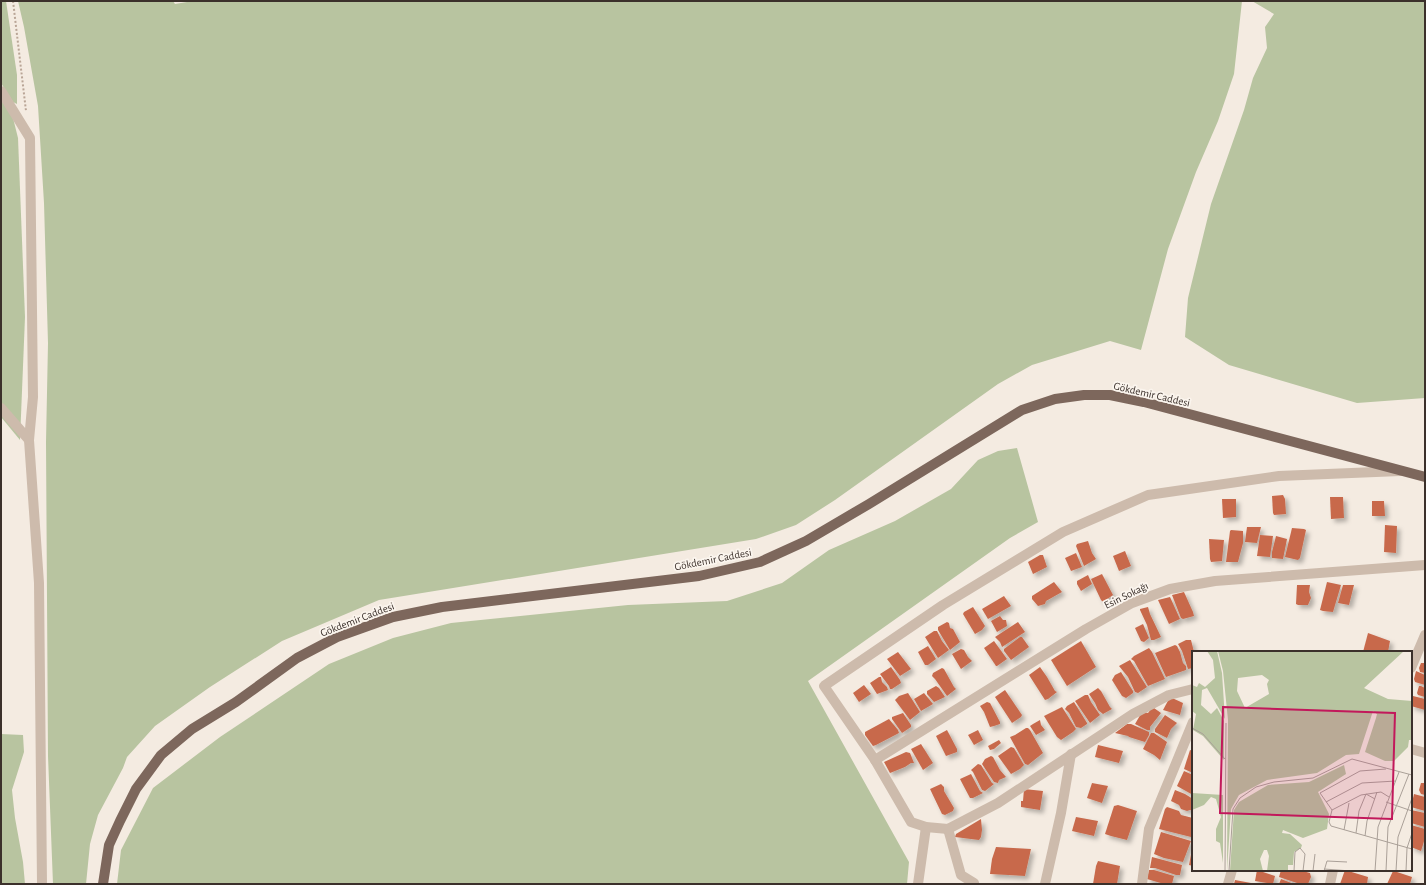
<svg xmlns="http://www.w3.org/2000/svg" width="1426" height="885" font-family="'Alegreya Sans',sans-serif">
<defs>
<filter id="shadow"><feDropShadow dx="3.5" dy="3.5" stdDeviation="2" flood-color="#0004"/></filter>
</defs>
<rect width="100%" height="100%" fill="#f4ebe1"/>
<g fill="#b8c4a0">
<polygon points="1,1 6,1 17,75 17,104 13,102 1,83"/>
<polygon points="18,1 173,1 175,4 193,1 1242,1 1234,74 1218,121 1196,172 1168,249 1141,350 1110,341 1032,365 998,384 835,500 796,525 756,539 379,600 282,641 210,687 155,726 127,757 123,768 98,815 90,844 86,884 53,884 48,756 46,442 48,343 44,203 38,106 24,27"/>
<polygon points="1252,1 1425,1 1425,398 1357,403 1229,365 1185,337 1188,298 1211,204 1244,110 1253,78 1267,48 1265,27 1274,14"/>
<polygon points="1,99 13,118 18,138 25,317 20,440 1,417"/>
<polygon points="1017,448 1038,522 1010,538 808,681 909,862 907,884 117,884 121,850 153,788 220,737 329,664 393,638 451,623 628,605 727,601 782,583 829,550 895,521 951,489 978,460 998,451"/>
<polygon points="1,734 23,735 24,752 12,790 15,818 23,862 25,884 1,884"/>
</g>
<g fill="#c8694b" filter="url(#shadow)">
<polygon points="1283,495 1285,499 1286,514 1274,515 1273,513 1272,496"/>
<polygon points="1330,497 1343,497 1344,518 1331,519"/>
<polygon points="1222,499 1236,499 1236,517 1223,518"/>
<polygon points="1372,501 1384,501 1385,516 1372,516"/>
<polygon points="1385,525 1397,526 1396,553 1384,552"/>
<polygon points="1247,527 1261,527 1257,543 1245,542"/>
<polygon points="1292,528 1304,529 1306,530 1300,558 1298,560 1285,557"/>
<polygon points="1231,530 1243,531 1243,543 1238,562 1226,562 1230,531"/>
<polygon points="1260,535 1273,536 1270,557 1257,556"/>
<polygon points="1276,536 1287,539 1283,559 1272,558 1272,552"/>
<polygon points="1209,539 1224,540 1222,561 1211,562 1210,559"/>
<polygon points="1088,541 1092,553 1096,559 1084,566 1076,546 1077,544"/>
<polygon points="1125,551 1131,566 1119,571 1113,556"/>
<polygon points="1076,553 1082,567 1071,571 1065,558"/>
<polygon points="1040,555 1043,555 1047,567 1033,574 1028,562"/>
<polygon points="1102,574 1113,595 1103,602 1101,600 1091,579"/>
<polygon points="1088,575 1092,584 1081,591 1077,584 1077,581"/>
<polygon points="1054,582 1062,592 1046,601 1045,604 1038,606 1032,599 1032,596"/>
<polygon points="1327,582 1341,585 1333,612 1323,611 1320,610"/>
<polygon points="1297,585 1310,585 1309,592 1311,598 1308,605 1298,605 1296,604"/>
<polygon points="1343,585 1354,585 1349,605 1338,603"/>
<polygon points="1184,592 1193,612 1194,616 1183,619 1181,618 1172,595"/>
<polygon points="1004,596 1011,606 988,619 982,609"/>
<polygon points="1170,597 1180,619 1169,624 1158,600"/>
<polygon points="973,607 985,626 982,630 975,634 963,614 964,612"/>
<polygon points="1148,607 1150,614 1161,637 1154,640 1151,640 1147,625 1140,610 1140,609"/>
<polygon points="1000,616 1003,620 1006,620 1007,626 997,632 991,621"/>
<polygon points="947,622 949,623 950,628 953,629 960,642 950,650 938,630 938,627"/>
<polygon points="1018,622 1025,632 1002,647 1000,642 995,637"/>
<polygon points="1143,624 1149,638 1144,642 1141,641 1135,628"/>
<polygon points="934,631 937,631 942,641 949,650 938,658 925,637"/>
<polygon points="1368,633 1390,641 1388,652 1363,652"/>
<polygon points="1020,637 1022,637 1029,647 1011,660 1004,651 1004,649"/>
<polygon points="1186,640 1191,640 1194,652 1193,652 1193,668 1188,669 1182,651 1178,644"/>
<polygon points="994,641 1007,659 997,666 996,666 984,648"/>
<polygon points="1081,641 1096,667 1067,686 1051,660"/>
<polygon points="1175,645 1177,646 1180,652 1183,663 1186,666 1186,670 1166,677 1155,653"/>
<polygon points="928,646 936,659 928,665 925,665 918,652"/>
<polygon points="1149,648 1152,652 1165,679 1148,686 1134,661 1131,659 1134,656"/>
<polygon points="961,649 964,650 968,657 972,661 961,669 952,654"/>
<polygon points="898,652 911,669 900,676 887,659"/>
<polygon points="1130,660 1147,687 1138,693 1135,692 1128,677 1119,666"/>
<polygon points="1421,663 1425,663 1425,673 1420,672 1419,668"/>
<polygon points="891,667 900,680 901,683 892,689 890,689 889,686 880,674"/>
<polygon points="1040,667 1047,677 1055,691 1057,692 1048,699 1045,700 1029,675"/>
<polygon points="942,668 944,669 954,687 956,689 947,696 935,679 932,676 933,673"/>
<polygon points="1416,671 1425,675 1425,685 1415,682 1414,679"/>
<polygon points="1121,672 1133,691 1133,693 1126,698 1122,696 1112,680 1115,675"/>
<polygon points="879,677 881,677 882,682 887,687 888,690 877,694 870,683"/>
<polygon points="864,685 871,694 859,702 853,693"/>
<polygon points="936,686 939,688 945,697 934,702 927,694 927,691"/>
<polygon points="1419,686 1421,686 1425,688 1425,697 1418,695 1417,693"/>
<polygon points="1098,688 1101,691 1110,707 1112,709 1103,714 1098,710 1095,703 1089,694"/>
<polygon points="1005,690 1022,715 1021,717 1012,723 995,697"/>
<polygon points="908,693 920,712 910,720 895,700 899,696"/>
<polygon points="924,693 933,704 921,711 914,699"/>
<polygon points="1085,695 1088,695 1091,702 1100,715 1090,723 1075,701"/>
<polygon points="1413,696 1425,699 1425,710 1411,706"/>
<polygon points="1170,697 1183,703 1180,715 1163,710"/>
<polygon points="987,702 990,703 1000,722 1000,724 994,726 990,727 984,712 980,706"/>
<polygon points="1074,702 1087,723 1087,724 1081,728 1076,727 1069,713 1065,709 1067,706"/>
<polygon points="1062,707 1076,729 1073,732 1061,740 1057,737 1044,716"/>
<polygon points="1154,708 1161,713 1150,727 1150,730 1147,730 1135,724 1142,712 1148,713 1151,709"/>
<polygon points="903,713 911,725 911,727 902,733 892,719 892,717"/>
<polygon points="1165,715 1177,723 1171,729 1167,738 1155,732 1155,729"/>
<polygon points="889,719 898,730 899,733 876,745 873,746 865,735 865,732"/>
<polygon points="1040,720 1041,725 1045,730 1036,735 1030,726 1033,724"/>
<polygon points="1127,724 1131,724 1149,732 1149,735 1145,742 1129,737 1128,736 1115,733"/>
<polygon points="1026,728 1028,728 1030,730 1043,753 1028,765 1025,764 1011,739 1010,737 1015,735"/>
<polygon points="947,730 957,749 957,752 946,756 936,736"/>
<polygon points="978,730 983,740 974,745 968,735"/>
<polygon points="1151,733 1154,733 1167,742 1160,760 1154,755 1143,749"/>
<polygon points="999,740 1001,743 994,749 990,750 988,746"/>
<polygon points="921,744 933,763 923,770 911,749"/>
<polygon points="1098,745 1123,751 1119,763 1095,757"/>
<polygon points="1011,747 1014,748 1024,765 1020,769 1011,774 998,756"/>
<polygon points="1190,750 1193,751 1193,773 1184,769"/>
<polygon points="906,752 910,753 914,763 911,763 905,767 890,773 884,762"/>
<polygon points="991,756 993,757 1000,770 1006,777 999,780 998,783 994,782 982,764 985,759"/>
<polygon points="978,764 981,765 992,783 994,784 985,791 982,790 973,772 971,770"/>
<polygon points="1184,771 1193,775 1193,795 1177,786"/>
<polygon points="971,774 980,791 983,793 973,798 970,798 961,781 960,779"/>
<polygon points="1092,783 1108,786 1102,803 1087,798"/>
<polygon points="1421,783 1425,783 1425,795 1421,794 1419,790"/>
<polygon points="941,784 944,787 944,791 954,808 953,811 945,815 942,814 930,789"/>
<polygon points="1024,789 1043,791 1040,810 1021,807 1021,801 1023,801"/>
<polygon points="1175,790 1185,794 1193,799 1193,811 1190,810 1187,811 1181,809 1179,805 1171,801"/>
<polygon points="1414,794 1425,797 1425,811 1411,807"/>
<polygon points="1118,805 1137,811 1127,840 1111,836 1105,834 1114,806"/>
<polygon points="1167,807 1179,811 1181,815 1193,818 1193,830 1191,837 1159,829 1165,809"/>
<polygon points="1411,810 1425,813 1425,827 1411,823"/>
<polygon points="1076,817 1098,821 1094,836 1072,831"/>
<polygon points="981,819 982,830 981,837 979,840 955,837 956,834"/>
<polygon points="1411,825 1425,829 1425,838 1421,851 1411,847"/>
<polygon points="1161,832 1191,841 1183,862 1164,858 1154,854"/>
<polygon points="996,847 1031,849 1025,876 990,874 992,859"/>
<polygon points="1192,849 1193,849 1193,866 1189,865"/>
<polygon points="1152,857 1182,865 1180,875 1176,875 1155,868 1150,868"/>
<polygon points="1098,861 1120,866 1117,884 1093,884 1096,866"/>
<polygon points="1149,870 1154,870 1174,876 1172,884 1164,884 1147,879"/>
<polygon points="1257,870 1275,876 1273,884 1255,881"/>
<polygon points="1281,870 1299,870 1310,873 1311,877 1308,884 1300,884 1279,877"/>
<polygon points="1345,870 1368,877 1367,884 1340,884"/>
<polygon points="1393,871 1394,871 1412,877 1410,884 1387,884"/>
<polygon points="1281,879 1294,884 1279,884"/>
<polygon points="1235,880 1251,883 1251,884 1234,884"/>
</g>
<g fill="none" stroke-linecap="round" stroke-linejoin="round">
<polyline stroke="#b9a596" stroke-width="2" stroke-dasharray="2 2" stroke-linecap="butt" points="13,1 26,111"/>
<g stroke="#cdbbac" stroke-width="10">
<polyline points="1,91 30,138 33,397 29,440 39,583 42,884"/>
<polyline points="1,408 29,440"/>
<polyline points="1411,668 1425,635"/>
<polyline points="1193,689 1169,695 1133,714 998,803 948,829 926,827 911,822 875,760 824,686 943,605 1063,532 1148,495 1279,476 1400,471"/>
<polyline points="1411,749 1425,753"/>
<polyline points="875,760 1086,629 1132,603 1170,589 1215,581 1425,565"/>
<polyline points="948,829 961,875 974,883"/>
<polyline points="918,884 926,827"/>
<polyline points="1045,884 1061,813 1071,754"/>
<polyline points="1142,884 1149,829 1193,722"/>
<polyline points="1228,884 1232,870"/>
<polyline points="1330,884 1333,870"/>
</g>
<polyline stroke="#7d675c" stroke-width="10" points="103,884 109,845 120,821 136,789 161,755 192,729 236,702 297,658 337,637 393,617 442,607 699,576 760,562 806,541 869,504 1022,410 1055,399 1084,395 1110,395 1144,402 1425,477"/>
</g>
<g text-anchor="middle" stroke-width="3.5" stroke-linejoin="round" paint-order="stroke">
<g font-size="11" fill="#3b302b" stroke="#fbf5ee">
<text transform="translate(1152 394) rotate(13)" y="4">Gökdemir Caddesi</text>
<text transform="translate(713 559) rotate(-11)" y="4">Gökdemir Caddesi</text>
<text transform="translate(1126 595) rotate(-26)" y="4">Esin Sokağı</text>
<text transform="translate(357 619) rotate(-21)" y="4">Gökdemir Caddesi</text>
</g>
</g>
<g transform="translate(1192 651)">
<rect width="220" height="220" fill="#f4ebe1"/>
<path d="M15 0H25L30 22 33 68 15 37 10 39 9 54 19 63 25 57 32 70V109L11 85 1 79 4 63 0 60V34L5 36 7 32 13 36 23 27 21 9ZM26 0H212L172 37 196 48 220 50V89H217L216 96 202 110H193L173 101 184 67 185 63 181 60 167 103 154 104 125 122 75 129 47 144 39 158 35 220 36 69 31 20ZM70 24 77 29 75 33 77 43 53 57 45 40 46 27ZM152 114 154 123 126 141 137 163 135 178 111 187 91 179 90 182 98 183 110 194 109 197 102 201 101 214H96V220H75L77 205 75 199H72L68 208 71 220H38L42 159 47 151 76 134 117 131ZM0 142 31 144V212L28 192 24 190V178L29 166 24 148 19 146 12 154 0 159Z" fill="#b8c4a0" fill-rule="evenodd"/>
<path fill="none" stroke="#aaa098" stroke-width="1" d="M0 77 11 83 33 108M134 151 170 132 204 130M194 151 220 160M140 159 137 171 139 175 220 198M140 159 128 142 168 120 194 118M140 159 169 144 189 141 197 146M152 179 157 152M164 182 167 160 174 143 183 148M173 185 175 170 185 141M132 218 159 220M33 220 34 72M37 220 41 158 48 147 64 136 82 131 121 127 160 108 220 124M102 220 103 201 108 197 113 203 111 220M121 220 123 203M132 220 135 210 155 211M183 220 186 176 207 121M194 220 196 176 217 123M204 220 206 186 220 147M214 220 215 197 220 182"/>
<path fill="#c2185b" fill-opacity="0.15" stroke="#c2185b" stroke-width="2" d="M31 56 203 62 200 168 28 162Z"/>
<rect width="220" height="220" fill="none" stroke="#3b302b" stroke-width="2"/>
</g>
<rect width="1426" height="885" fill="none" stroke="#3b302b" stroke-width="4"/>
</svg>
